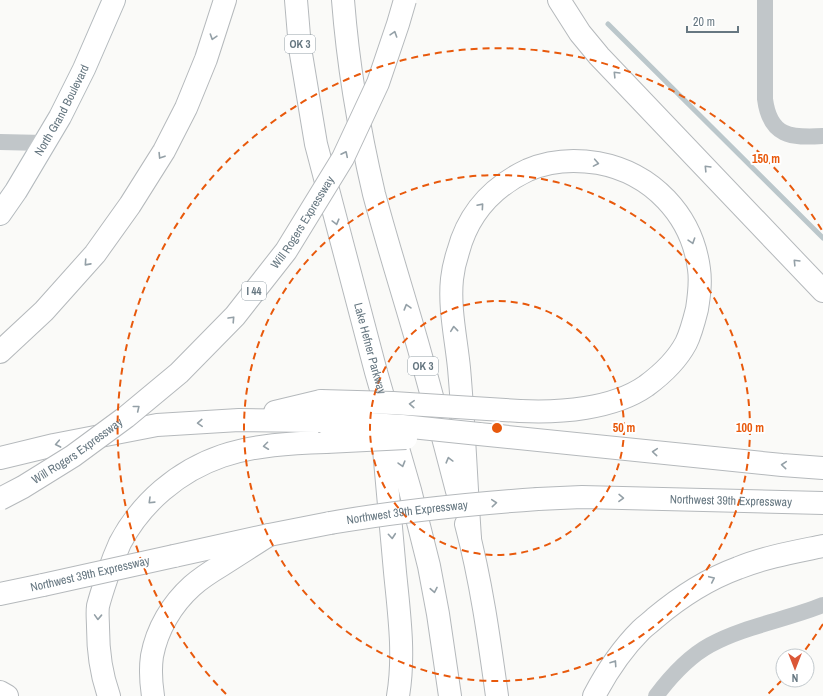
<svg xmlns="http://www.w3.org/2000/svg" width="823" height="696" font-family="'Archivo Narrow',sans-serif">
<rect width="100%" height="100%" fill="#fafaf8"/>
<g fill="none" stroke-linecap="round" stroke-linejoin="round">
<polyline stroke="#bbc7cb" stroke-width="5" points="608,24 823,238"/>
<defs>
<g id="secondary">
<path id="s1" d="M0 214 16 191 60 117 84 69 114 0"/>
</g>
<g id="highway">
<path id="s2" d="M296 0 300 48 316 144 376 372 410 490 429 566 438 614 450 696"/>
<path d="M343 0C348 65 359 130 374 194 387 243 403 293 417 342 431 391 444 441 457 491"/>
<polyline points="559,0 580,33 599,56 823,291"/>
<polyline points="0,352 44,311 95,254 130,205 164,151 186,108 206,59 225,0"/>
<polyline points="275,412 321,401"/>
<path d="M382 427C386 475 391 524 395 572 399 613 405 655 398 696"/>
<polyline points="479,434 782,465 823,468"/>
<polyline points="0,458 54,445 157,425 239,420 319,421"/>
<path id="s3" d="M538 499 582 497 823 503"/>
<path d="M466 524C481 580 489 638 497 696"/>
<path d="M470 538C466 481 464 424 459 368 456 338 449 308 452 279 453 270 455 261 458 252 468 214 492 187 528 170 551 160 574 159 598 163 652 173 692 215 699 269 701 283 699 296 697 309 694 321 691 333 686 343 677 360 661 375 646 386 613 409 560 413 520 411"/>
<polyline points="174,556 269,535 330,523"/>
<polyline points="0,594 43,585"/>
<polyline points="0,692 7,696"/>
<path d="M109 696C101 674 98 651 98 627 98 621 97 613 98 606 101 594 105 583 109 571 112 562 116 552 120 543 141 503 178 471 222 456 255 445 291 443 326 442"/>
<path d="M153 696C151 683 150 670 152 656 157 629 172 604 192 586 201 578 212 571 222 565 238 555 253 545 269 535"/>
<path d="M594 696C606 673 623 648 641 630 646 625 651 622 655 618 680 597 708 579 738 568 765 557 794 552 823 546"/>
</g>
</defs>
<use href="#secondary" stroke="#b4babe" stroke-width="24"/>
<use href="#highway" stroke="#b5b9bc" stroke-width="24"/>
<g stroke="#c1c6c9" stroke-width="16">
<path d="M765 0V99C770 137 791 138 823 136"/>
<polyline points="0,142 44,143"/>
<path d="M656 696C671 676 688 657 710 645 745 626 786 620 823 605"/>
</g>
<use href="#secondary" stroke="#fff" stroke-width="22"/>
<use href="#highway" stroke="#fff" stroke-width="22"/>
<defs>
<g id="highway-bridge">
<polyline points="321,401 393,403 520,411"/>
<polyline points="319,421 402,426 479,434"/>
<polyline points="326,442 406,438"/>
<path id="s4" d="M0 499 23 487 73 456 126 417 179 373 235 316 286 251 343 158 378 83 398 24 405 0"/>
<path id="s5" d="M330 523C399 511 468 504 538 499"/>
<polyline points="43,585 174,556"/>
</g>
</defs>
<use href="#highway-bridge" stroke="#b5b9bc" stroke-width="24" stroke-linecap="butt"/>
<use href="#highway-bridge" stroke="#fff" stroke-width="22"/>
</g>
<defs><path id="oneway-chevron" d="M-2-3.5L2.5 0L-2 3.5" fill="none" stroke-width="1.6" stroke-linecap="round" stroke-linejoin="round"/></defs>
<g stroke="#94a0a7">
<use href="#oneway-chevron" transform="translate(394 34) rotate(-72)"/>
<use href="#oneway-chevron" transform="translate(213 37) rotate(108)"/>
<use href="#oneway-chevron" transform="translate(616 74) rotate(-134)"/>
<use href="#oneway-chevron" transform="translate(345 154) rotate(-64)"/>
<use href="#oneway-chevron" transform="translate(161 156) rotate(122)"/>
<use href="#oneway-chevron" transform="translate(596 163) rotate(10)"/>
<use href="#oneway-chevron" transform="translate(707 168) rotate(-134)"/>
<use href="#oneway-chevron" transform="translate(481 206) rotate(-49)"/>
<use href="#oneway-chevron" transform="translate(336 222) rotate(75)"/>
<use href="#oneway-chevron" transform="translate(692 241) rotate(72)"/>
<use href="#oneway-chevron" transform="translate(796 262) rotate(-134)"/>
<use href="#oneway-chevron" transform="translate(87 263) rotate(132)"/>
<use href="#oneway-chevron" transform="translate(407 307) rotate(-106)"/>
<use href="#oneway-chevron" transform="translate(232 319) rotate(-47)"/>
<use href="#oneway-chevron" transform="translate(454 329) rotate(-96)"/>
<use href="#oneway-chevron" transform="translate(412 404) rotate(-177)"/>
<use href="#oneway-chevron" transform="translate(137 408) rotate(-39)"/>
<use href="#oneway-chevron" transform="translate(200 423) rotate(177)"/>
<use href="#oneway-chevron" transform="translate(58 444) rotate(169)"/>
<use href="#oneway-chevron" transform="translate(266 446) rotate(173)"/>
<use href="#oneway-chevron" transform="translate(655 452) rotate(-175)"/>
<use href="#oneway-chevron" transform="translate(449 460) rotate(-105)"/>
<use href="#oneway-chevron" transform="translate(402 464) rotate(74)"/>
<use href="#oneway-chevron" transform="translate(784 465) rotate(-175)"/>
<use href="#oneway-chevron" transform="translate(621 498) rotate(1)"/>
<use href="#oneway-chevron" transform="translate(151 501) rotate(136)"/>
<use href="#oneway-chevron" transform="translate(494 503) rotate(-5)"/>
<use href="#oneway-chevron" transform="translate(392 536) rotate(85)"/>
<use href="#oneway-chevron" transform="translate(712 579) rotate(-25)"/>
<use href="#oneway-chevron" transform="translate(434 590) rotate(79)"/>
<use href="#oneway-chevron" transform="translate(98 617) rotate(92)"/>
<use href="#oneway-chevron" transform="translate(614 663) rotate(-56)"/>
</g>
<g fill="none" stroke="#e8590c" stroke-width="2" stroke-dasharray="7 5">
<circle cx="497" cy="428" r="127"/>
<circle cx="497" cy="428" r="253"/>
<path d="M823 624A380 380 0 0 1 802 654M782 680A380 380 0 0 1 768 694M226 694A380 380 0 1 1 823 232"/>
</g>
<g text-anchor="middle" stroke-width="4" stroke-linejoin="round" paint-order="stroke">
<g fill="#fff" stroke="#94a0a7" stroke-width="1">
<rect x="285" y="35" width="30" height="18" rx="3"/>
<rect x="242" y="282" width="24" height="18" rx="3"/>
<rect x="408" y="357" width="30" height="18" rx="3"/>
</g>
<g font-size="11" font-weight="bold" fill="#667781">
<text x="300" y="48">OK 3</text>
<text x="254" y="295">I 44</text>
<text x="423" y="370">OK 3</text>
</g>
<g font-size="12" fill="#667781" stroke="#fff">
<text dy="4" stroke="none"><textPath href="#s1" startOffset="121">North Grand Boulevard</textPath></text>
<text dy="4" stroke="none"><textPath href="#s4" startOffset="415">Will Rogers Expressway</textPath></text>
<text dy="4" stroke="none"><textPath href="#s2" startOffset="357">Lake Hefner Parkway</textPath></text>
<text dy="4" stroke="none"><textPath href="#s4" startOffset="91">Will Rogers Expressway</textPath></text>
<text dy="4" stroke="none"><textPath href="#s3" startOffset="193">Northwest 39th Expressway</textPath></text>
<text dy="4" stroke="none"><textPath href="#s5" startOffset="78">Northwest 39th Expressway</textPath></text>
<text transform="translate(90 574) rotate(-13)" y="4">Northwest 39th Expressway</text>
</g>
</g>
<circle cx="497" cy="428" r="6" fill="#e8590c" stroke="#fff" stroke-width="2"/>
<g font-size="12" text-anchor="middle" font-weight="bold" fill="#e8590c" stroke="#fff" stroke-width="4" stroke-linejoin="round" paint-order="stroke">
<text x="766" y="163">150 m</text>
<text x="624" y="432">50 m</text>
<text x="750" y="432">100 m</text>
</g>
<g transform="translate(795 668) rotate(180)"><circle r="19" fill="#ffffff" stroke="#c2c9cd"/>
<path d="M0-3L7 15L0 10L-7 15Z" fill="#db5737"/>
<text y="-6" font-size="11" font-weight="bold" text-anchor="middle" fill="#667781">N</text>
</g>
<path d="M687 26v6h51v-6" fill="none" stroke="#667781" stroke-width="2"/>
<text x="693" y="26" font-size="12" fill="#667781" stroke="#ffffff" stroke-width="3" paint-order="stroke">20 m</text>
</svg>
